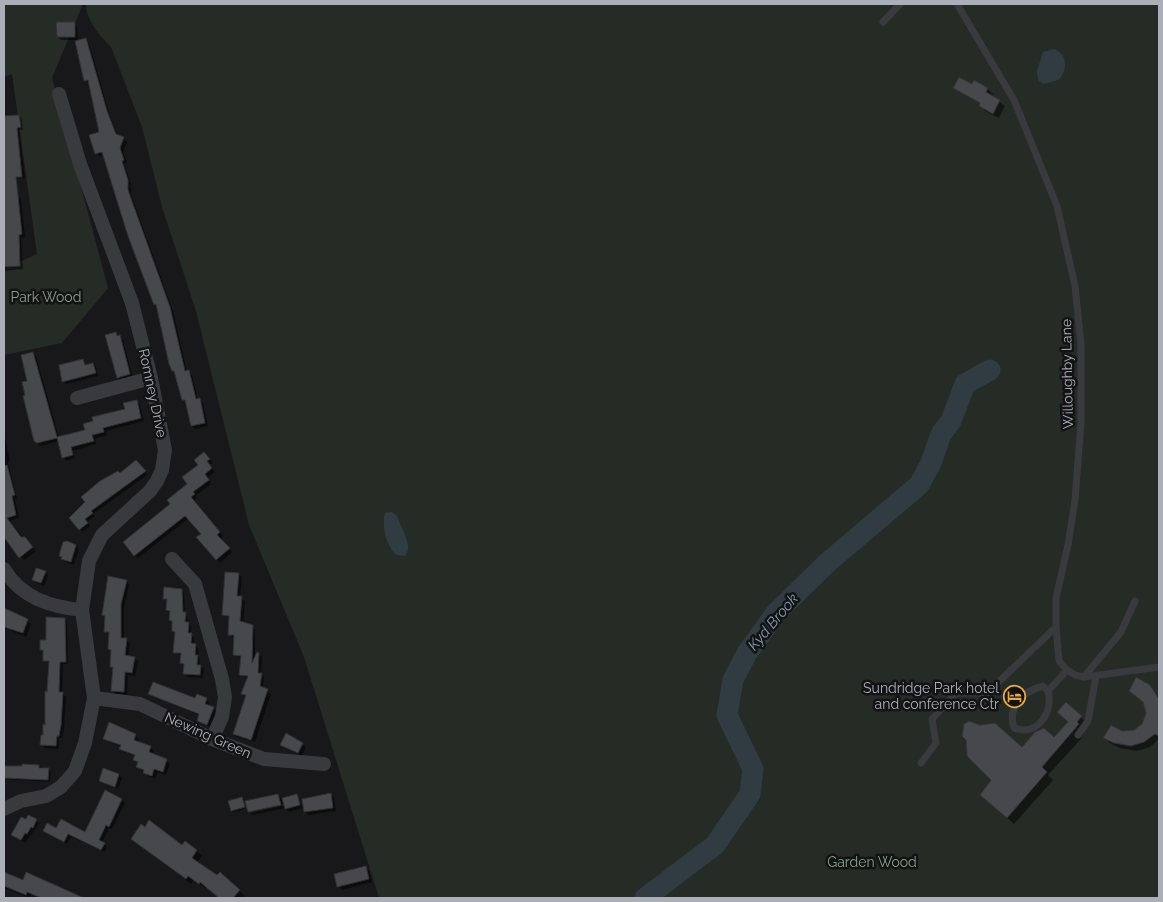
<svg xmlns="http://www.w3.org/2000/svg" width="1163" height="902" font-family="Raleway,sans-serif">
<rect width="100%" height="100%" fill="#18181a"/>
<g fill="#242c25">
<polygon points="4,4 83,4 52,78 108,288 62,343 4,355 4,269 37,254 12,74 4,77"/>
<path d="M86 4H1159V898H379L304 657 249 525 196 311 162 207 142 127 111 47C101 38 85 18 86 4Z"/>
</g>
<g fill="#313b42">
<path d="M1054 49C1068 53 1068 72 1058 80L1043 84 1038 80 1037 71 1043 52Z"/>
<path d="M392 512 397 516C401 528 414 546 405 556L397 555C387 548 381 525 385 513Z"/>
</g>
<g fill="#0007">
<polygon points="74,23 77,27 78,41 86,40 89,43 110,116 118,136 127,142 123,152 127,163 124,164 131,184 131,194 173,311 187,372 192,375 198,400 203,403 208,426 195,429 192,426 186,403 180,393 176,374 173,371 158,307 104,155 100,156 96,153 100,132 90,83 85,80 76,40 61,40 58,37"/>
<polygon points="973,86 988,89 993,94 992,97 1005,106 999,118 985,111 981,104 955,88"/>
<polygon points="19,116 22,119 23,130 19,130 25,178 4,180 4,117"/>
<polygon points="17,195 21,199 25,237 21,238 23,269 4,271 4,197"/>
<polygon points="116,333 123,340 133,378 121,381 118,377"/>
<polygon points="33,353 36,356 59,438 86,431 126,410 136,401 140,405 144,421 106,431 107,435 95,439 96,444 73,451 75,458 66,461 63,457 59,441 41,446 38,444 35,440 27,396"/>
<polygon points="83,360 87,366 93,364 96,367 98,376 66,384 63,381"/>
<polygon points="4,433 10,461 8,462 17,499 15,499 19,518 9,521 36,551 24,560 4,535"/>
<polygon points="207,456 213,463 209,465 215,472 207,478 211,484 195,496 197,498 194,501 223,536 220,539 232,552 220,563 198,538 202,534 189,518 138,558 135,555"/>
<polygon points="139,464 147,475 93,514 95,516 87,522 90,526 83,532 80,529 86,503 120,475"/>
<polygon points="64,543 76,546 79,549 74,565 66,562 60,555"/>
<polygon points="45,572 48,575 44,586 37,583 33,580"/>
<polygon points="238,574 242,577 240,598 245,601 243,624 255,629 255,659 259,654 262,657 261,674 264,678 263,689 271,694 255,742 237,737 234,734 246,697 243,693 248,678 240,674 242,658 234,655 235,638 229,634 230,618 224,615"/>
<polygon points="126,581 129,584 124,608 124,639 130,643 128,657 138,661 135,676 128,675 127,695 115,694 112,690 114,669 111,666 112,652 109,649 110,635 105,631 106,618 103,615"/>
<polygon points="181,590 184,593 185,613 191,626 191,634 194,638 194,645 198,648 200,666 204,669 203,678 188,677 185,674 185,667 181,663 182,656 175,652 176,634 173,631 171,613 168,610 168,602 165,598"/>
<polygon points="4,608 31,624 26,637 4,628"/>
<polygon points="64,619 67,622 68,664 63,664 62,693 66,697 64,729 62,738 59,738 59,749 45,748 42,745 46,726 50,664 44,660 44,653 41,650"/>
<polygon points="1149,686 1159,697 1159,739 1150,747 1137,751 1120,748 1110,743 1105,738 1111,727 1128,733 1138,729 1145,720"/>
<polygon points="150,693 196,700 206,699 209,702 208,706 216,711 210,727 198,721 200,716"/>
<polygon points="1066,704 1088,724 1080,740 1048,775 1053,780 1014,824 988,801 1022,749 1054,739 1070,722"/>
<polygon points="286,735 306,747 302,756 281,745"/>
<polygon points="135,736 139,739 138,742 154,750 152,755 170,763 166,775 158,772 155,779 148,776 138,767 136,756 124,752 122,747 104,739"/>
<polygon points="39,766 51,771 50,782 4,779 4,768"/>
<polygon points="118,775 122,778 118,789 100,781"/>
<polygon points="331,794 334,798 336,811 309,815 305,812"/>
<polygon points="277,795 282,799 296,795 303,808 289,812 285,808 253,815 251,813 287,805 287,803 249,812 247,802"/>
<polygon points="243,799 245,809 233,812 232,811"/>
<polygon points="121,800 125,803 112,829 109,828 102,843 107,847 105,852 71,837 67,844 44,830 57,829 86,834"/>
<polygon points="36,820 39,824 25,843 13,835"/>
<polygon points="132,839 197,851 202,856 197,863 217,877 220,874 245,896 244,898 216,898 218,896 206,886 205,888 194,880 191,884"/>
<polygon points="365,868 369,871 372,882 342,890 339,887"/>
<polygon points="4,869 6,874 23,881 27,873 82,898 39,898 31,895 29,898 4,888"/>
</g>
<g fill="none" stroke-linecap="round" stroke-linejoin="round">
<polyline stroke="#313b42" stroke-width="21" points="645,898 715,845 750,794 753,769 727,715 733,680 747,653 776,613 827,563 919,485 931,463 941,434 951,421 965,384 990,370"/>
</g>
<g fill="#47484c" stroke="#323235">
<polygon points="56,22 75,22 75,37 57,37"/>
<polygon points="86,38 107,111 116,134 124,137 120,148 124,160 122,161 128,180 128,190 170,307 185,371 189,370 196,399 200,398 205,423 191,426 185,400 182,400 174,371 172,371 169,364 156,304 154,305 128,236 102,152 95,154 89,135 99,132 88,80 84,81 75,41"/>
<polygon points="959,77 972,84 974,80 988,88 986,92 1000,100 993,114 979,106 980,103 953,88"/>
<polygon points="19,115 21,127 17,128 22,177 16,177 22,234 19,235 20,266 4,267 4,116"/>
<polygon points="116,332 117,336 120,335 130,374 117,378 105,335"/>
<polygon points="33,352 57,437 85,430 83,424 93,421 92,417 125,409 123,403 137,400 141,418 103,428 104,432 92,435 94,441 71,447 73,455 62,458 57,438 37,443 34,441 23,396 25,395 22,382 27,381 21,355"/>
<polygon points="83,359 85,365 93,363 96,373 62,382 59,365"/>
<polygon points="204,452 210,459 207,461 212,468 205,474 209,480 193,492 195,494 191,497 220,532 217,535 230,548 216,560 196,537 201,534 185,516 134,556 123,542 170,504 167,500 187,484 182,477 198,465 194,460"/>
<polygon points="136,460 146,471 91,511 93,513 85,519 88,523 79,530 69,518 85,502 81,497 100,481 118,471 120,473"/>
<polygon points="7,465 15,495 12,496 16,515 7,518 21,537 25,537 33,547 19,558 4,537 4,466"/>
<polygon points="67,541 76,545 71,562 61,559 62,557 59,556 63,542"/>
<polygon points="36,568 46,571 41,583 32,580"/>
<polygon points="225,572 239,573 237,596 242,596 240,621 253,625 252,663 257,652 259,653 258,673 262,673 260,686 268,689 251,740 233,734 246,695 241,694 248,676 239,675 241,656 233,655 234,635 228,635 229,616 222,615"/>
<polygon points="108,576 127,580 121,604 121,638 127,638 125,655 135,657 132,673 125,672 124,692 111,691 113,667 110,667 111,650 108,649 109,632 104,632 105,616 102,615"/>
<polygon points="164,587 182,589 183,612 186,612 185,622 189,622 188,633 192,633 191,643 196,644 195,655 198,655 197,665 201,665 200,675 183,674 184,664 180,663 181,653 173,653 175,632 172,631 172,621 169,620 170,611 166,610 167,599 163,599"/>
<polygon points="4,608 28,619 23,633 4,627"/>
<polygon points="46,617 65,618 66,662 60,662 59,692 63,692 61,725 59,736 57,736 56,746 40,745 41,735 43,735 43,724 45,725 45,691 47,692 49,661 43,661 43,650 40,650 40,640 46,640"/>
<polygon points="1136,677 1150,685 1159,699 1159,736 1155,734 1144,742 1131,746 1114,743 1103,738 1111,725 1122,731 1134,730 1142,724 1146,713 1143,702 1129,691"/>
<polygon points="153,682 195,698 197,694 207,698 205,704 214,707 207,725 197,721 199,714 148,694"/>
<polygon points="1066,702 1082,716 1077,722 1079,724 1042,767 1047,772 1007,818 980,795 991,780 967,756 966,740 962,736 964,724 969,721 980,725 995,723 1022,747 1035,732 1044,728 1054,737 1068,722 1057,712"/>
<polygon points="109,722 136,734 134,740 151,746 149,752 167,759 163,772 154,769 152,776 143,773 144,770 136,767 138,762 133,760 135,755 119,749 121,745 103,739"/>
<polygon points="286,733 303,743 298,753 280,745"/>
<polygon points="22,764 39,765 39,768 49,768 48,780 4,778 4,766 22,766"/>
<polygon points="103,768 119,774 115,787 99,781"/>
<polygon points="105,790 122,799 109,827 106,825 99,840 105,843 101,850 68,834 64,842 43,831 47,823 56,828 61,819 85,832"/>
<polygon points="331,793 333,808 304,812 302,799"/>
<polygon points="278,794 281,805 248,812 245,801"/>
<polygon points="297,794 300,805 285,809 282,798"/>
<polygon points="242,797 245,807 231,811 228,801"/>
<polygon points="28,815 37,819 33,828 31,827 27,834 25,833 21,840 11,835 21,817 26,819"/>
<polygon points="149,820 182,845 185,841 197,850 192,858 217,875 220,872 240,890 233,898 219,898 200,882 199,884 188,876 186,879 131,839 141,824 145,827"/>
<polygon points="366,866 369,879 337,887 334,874"/>
<polygon points="4,872 23,880 26,872 84,898 41,898 27,892 26,895 4,886"/>
</g>
<g fill="none" stroke-linecap="round" stroke-linejoin="round">
<g stroke="#393a3e" stroke-width="7">
<polyline points="957,4 1014,100 1057,206 1075,286 1081,344 1081,423 1075,500 1068,545 1056,598 1056,627 1059,661 1067,670 1075,675 1084,677 1159,667"/>
<polyline points="883,22 900,4"/>
<polyline points="1084,677 1121,632 1135,601"/>
<path d="M1048 691 1043 686C1023 691 1007 707 1014 728 1038 737 1054 711 1048 691L1067 670"/>
<polyline points="1078,735 1088,721 1096,676"/>
<polyline points="921,763 936,743 932,719 956,693 987,693 1056,627"/>
</g>
<g stroke="#393a3e" stroke-width="14">
<polyline points="77,398 151,378"/>
<polyline points="172,559 195,584 222,679 225,697 222,717 212,739"/>
<path d="M4 569C21 598 51 607 82 610"/>
<polyline points="94,698 140,704 212,739 264,759 324,764"/>
<polyline points="4,809 21,801 46,796 61,787 75,771 85,743 94,698 82,610 89,561 102,535 150,491 157,481 162,470 165,450 151,378 132,303 80,164 59,94"/>
</g>
</g>
<defs>
<symbol id="hotel-ring" viewBox="-11 -11 22 22"><circle r="9.5" fill="#131315" stroke="#e6ab43" stroke-width="1.5"/><path d="M-6-4.5h1.5V1H6V5H4.5V3h-9V5H-6ZM-4 0a1.8 1.8 0 1 1 3.6 0ZM.5 0V-2.5h3Q6-2.5 6 0Z" fill="#e6ab43"/></symbol>
</defs>
<g fill-rule="evenodd">
<use href="#hotel-ring" x="1002" y="684" width="25" height="25"/>
</g>
<g text-anchor="middle" stroke-width="5" stroke-linejoin="round" paint-order="stroke">
<g font-size="14" fill="#83a284" stroke="#131315">
<text x="46" y="302">Park Wood</text>
<text x="872" y="867">Garden Wood</text>
</g>
<g font-size="14" fill="#abafb8" stroke="#131315">
<text transform="translate(1067 374) rotate(-91)" y="5">Willoughby Lane</text>
<text transform="translate(153 393) rotate(78)" y="5">Romney Drive</text>
<text transform="translate(208 735) rotate(24)" y="5">Newing Green</text>
</g>
<g font-size="14" fill="#abafb8" stroke="#131315" text-anchor="end">
<text x="999" y="693">Sundridge Park hotel<tspan x="999" dy="16">and conference Ctr</tspan></text>
</g>
<g font-size="15" font-style="italic" fill="#849db1" stroke="#131315">
<text transform="translate(773 622) rotate(-50)" y="5">Kyd Brook</text>
</g>
</g>
<rect width="1163" height="902" fill="none" stroke="#abafb8" stroke-width="10"/>
</svg>
